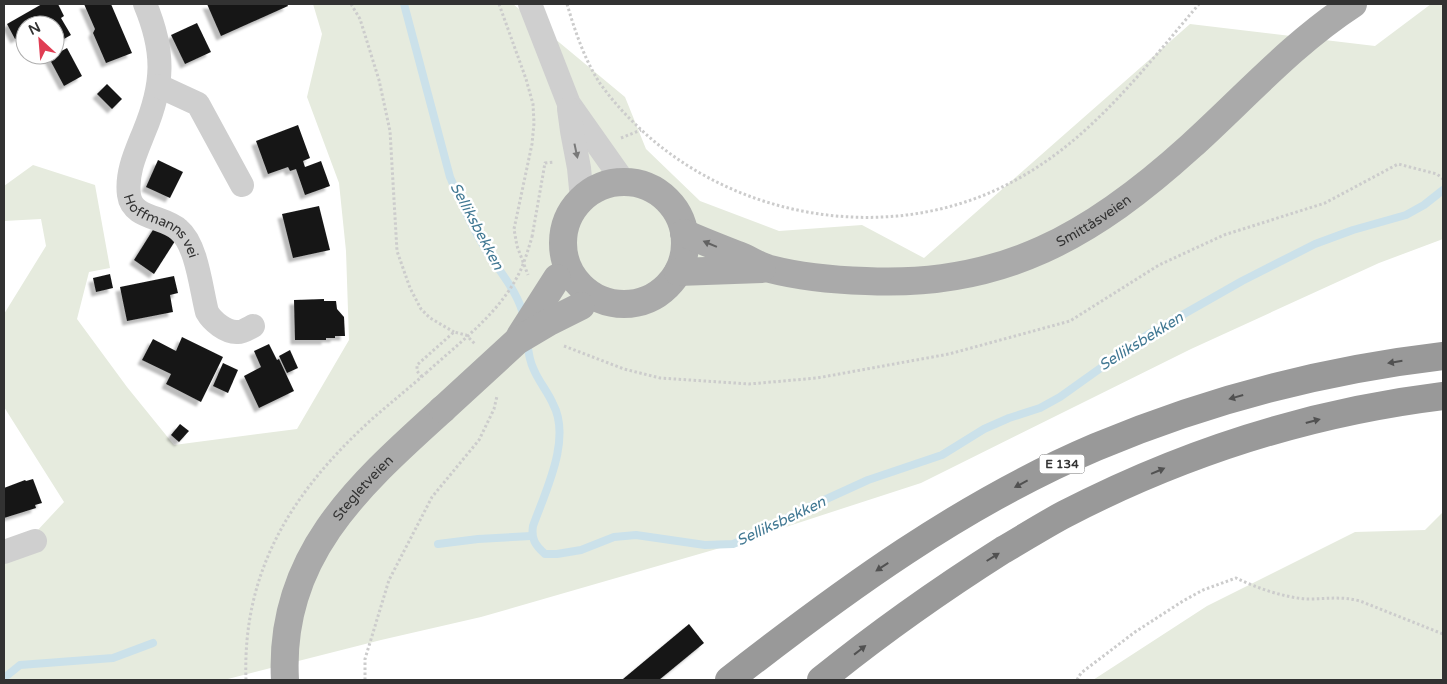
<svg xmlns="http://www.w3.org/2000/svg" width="1447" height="684" font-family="'Varela Round',sans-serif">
<defs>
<filter id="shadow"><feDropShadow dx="-4.5" dy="4.5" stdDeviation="1" flood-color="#0004"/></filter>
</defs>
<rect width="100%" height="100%" fill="#fff"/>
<g fill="#e6ebde">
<polygon points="313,4 513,4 625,97 646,149 700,201 779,231 862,225 924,258 1190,24 1375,46 1431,4 1443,4 1443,239 1379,263 1191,349 921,483 727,546 481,617 381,640 224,680 4,680 4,557 22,547 64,502 4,407 4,314 46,246 41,219 4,221 4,186 33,165 95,185 110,268 89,272 77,319 127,387 174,445 297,429 349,340 346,251 339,183 307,97 322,34"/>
<polygon points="1443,512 1443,680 1093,680 1207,606 1355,532 1425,530"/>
</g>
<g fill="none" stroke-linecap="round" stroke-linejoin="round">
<g stroke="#cbe1ea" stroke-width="8">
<path d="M404 4 450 177C462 204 474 232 490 256 503 276 518 293 524 317"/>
<path d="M527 340C528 350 529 361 534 370 539 382 548 392 553 404 572 439 545 492 533 526 531 539 535 545 545 554H557L581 550 614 537 636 535 705 545 733 544 755 535 798 512 868 480 942 455 984 429 1009 418 1040 408 1060 397 1147 335 1242 281 1315 244 1353 230 1406 215 1424 205 1443 190"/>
<polyline points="438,544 478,539 531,536"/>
<polyline points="4,678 20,665 113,658 153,643"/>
</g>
</g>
<g fill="#191919" filter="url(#shadow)">
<polygon points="42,4 58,4 64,16 61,18 71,35 55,44 55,25 25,25 25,34 15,39 7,24"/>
<polygon points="84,4 111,4 132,53 106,63 93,33 95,29"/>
<polygon points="207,4 287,4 288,6 221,36"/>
<polygon points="197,23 211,52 185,64 171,35"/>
<polygon points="67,48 82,76 64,86 49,58"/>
<polygon points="107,84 122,99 112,109 97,94"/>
<polygon points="298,125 310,158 303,161 305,167 321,161 330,186 305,195 296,169 290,171 288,167 268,174 256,141"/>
<polygon points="158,160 183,172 170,198 146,187"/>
<polygon points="319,206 330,250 293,258 282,214"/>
<polygon points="156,225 177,238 154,274 134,260"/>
<polygon points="110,274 113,288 96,292 93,278"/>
<polygon points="174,276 178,293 170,295 173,312 127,321 120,287"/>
<polygon points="324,299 324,301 336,301 337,309 344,317 345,336 335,336 335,338 326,338 326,340 295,340 294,300"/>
<polygon points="182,337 223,357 201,402 166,384 171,374 142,360 153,339 176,351"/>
<polygon points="269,344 277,360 279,359 294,391 259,408 244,376 261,367 254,351"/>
<polygon points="290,350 298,368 287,373 279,356"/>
<polygon points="223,363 238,370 228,393 213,386"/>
<polygon points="180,424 189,431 179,442 171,435"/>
<polygon points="33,479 42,503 35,505 36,508 4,518 4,488 25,480 26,481"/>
<polygon points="689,624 704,643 659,680 624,680 623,679"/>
</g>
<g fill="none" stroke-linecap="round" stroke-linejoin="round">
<g stroke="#ccc" stroke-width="3" stroke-dasharray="2.5 2.5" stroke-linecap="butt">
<polyline points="351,4 360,19 379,80 390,131 397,251 410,288 421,309 430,318 454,332"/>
<polyline points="499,4 526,79 533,104 534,123 532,144 514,229 517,246 528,275"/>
<path d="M567 4C575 31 584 58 599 82 613 102 630 120 648 136 746 222 896 244 1012 182 1090 141 1143 70 1199 4"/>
<polyline points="621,138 641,130"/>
<polyline points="532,237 545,163 554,162"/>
<polyline points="564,346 624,369 660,378 749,384 817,378 949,354 1070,321 1159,265 1224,235 1325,203 1398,164 1437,174 1443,179"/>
<polyline points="422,377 417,371 417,365 454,332 466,335 476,345"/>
<path d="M246 680C242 570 293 491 371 420 389 404 408 389 426 373"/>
<polyline points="365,680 365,659 389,580 432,497 479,440 494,409 497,396"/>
<path d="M1077 680 1081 673 1135 632 1183 601 1203 590 1236 578C1257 588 1285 598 1308 599 1326 599 1342 596 1360 601L1443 634"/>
</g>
<g stroke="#cfcfcf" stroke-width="24">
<path id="s1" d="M145 4C165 52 164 84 144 132 136 152 126 173 129 195 132 219 164 216 179 230 197 245 201 289 207 312 212 321 226 333 238 332 243 332 249 328 253 326"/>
<polyline points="530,4 569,104 624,182"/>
<polyline points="159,86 198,104 242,185"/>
<polyline points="569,109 572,131 579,168 582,199"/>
<polyline points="4,552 35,541"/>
</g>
<g stroke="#aaa" stroke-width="28">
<circle cx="624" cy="243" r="61"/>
<path id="s2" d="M684 233C702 241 720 248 738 255 749 259 759 266 770 269 801 277 834 280 866 281 1002 288 1093 235 1191 146 1244 98 1293 43 1353 4"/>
<polyline points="678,272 762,269"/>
<path id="s3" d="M285 680C278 556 359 485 443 409"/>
</g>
<g stroke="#999" stroke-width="28">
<path d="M729 680C843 591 962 504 1096 447 1208 400 1323 370 1443 356"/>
<path d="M821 680C879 633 940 590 1003 550 1024 538 1044 525 1065 514 1183 453 1312 412 1443 396"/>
</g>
<path stroke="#ccc" stroke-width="3" stroke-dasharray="2.5 2.5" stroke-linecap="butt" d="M426 373C461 341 503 311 522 267 526 257 529 247 532 237"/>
<g stroke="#aaa" stroke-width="28">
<polyline points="520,336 557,278"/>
<polyline points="443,409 517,341 549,322 581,306"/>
</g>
</g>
<defs><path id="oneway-solid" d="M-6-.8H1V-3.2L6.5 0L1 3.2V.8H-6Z" transform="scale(1.25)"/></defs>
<use fill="#797979" href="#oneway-solid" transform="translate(576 151) rotate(78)"/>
<use fill="#626262" href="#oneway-solid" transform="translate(710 244) rotate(-157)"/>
<g fill="#515151">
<use href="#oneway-solid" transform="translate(1395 362) rotate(171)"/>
<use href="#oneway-solid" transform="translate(1236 397) rotate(164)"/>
<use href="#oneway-solid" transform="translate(1313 421) rotate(-15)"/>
<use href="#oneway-solid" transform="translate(1158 471) rotate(-23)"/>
<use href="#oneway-solid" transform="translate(1021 484) rotate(152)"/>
<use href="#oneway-solid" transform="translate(993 557) rotate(-32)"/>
<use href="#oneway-solid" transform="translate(882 567) rotate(147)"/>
<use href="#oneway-solid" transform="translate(860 650) rotate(-38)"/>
</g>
<g text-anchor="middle" stroke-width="5" stroke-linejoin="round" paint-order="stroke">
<rect fill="#fff" stroke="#707070" stroke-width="1" x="1039.5" y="454.5" width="45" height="19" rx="4"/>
<g font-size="12" font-weight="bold" fill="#323232">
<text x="1062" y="468">E 134</text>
</g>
<g font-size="14" fill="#323232" stroke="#fff">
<text dy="5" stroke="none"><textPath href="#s2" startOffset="430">Smittåsveien</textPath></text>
<text dy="5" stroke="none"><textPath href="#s1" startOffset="245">Hoffmanns vei</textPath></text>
<text dy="5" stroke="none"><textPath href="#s3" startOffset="214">Stegletveien</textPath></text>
</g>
<g font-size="15" font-style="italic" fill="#417893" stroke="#fff">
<text transform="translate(477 226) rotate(62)" y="5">Selliksbekken</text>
<text transform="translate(1141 341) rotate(-32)" y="5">Selliksbekken</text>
<text transform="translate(781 521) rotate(-25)" y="5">Selliksbekken</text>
</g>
</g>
<rect width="1447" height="684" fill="none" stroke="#323232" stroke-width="10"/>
<g transform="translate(40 40) rotate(334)"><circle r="24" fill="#ffffff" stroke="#adadad"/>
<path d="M0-4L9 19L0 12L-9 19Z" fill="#e03d53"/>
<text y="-8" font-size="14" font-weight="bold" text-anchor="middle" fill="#323232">N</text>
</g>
</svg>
